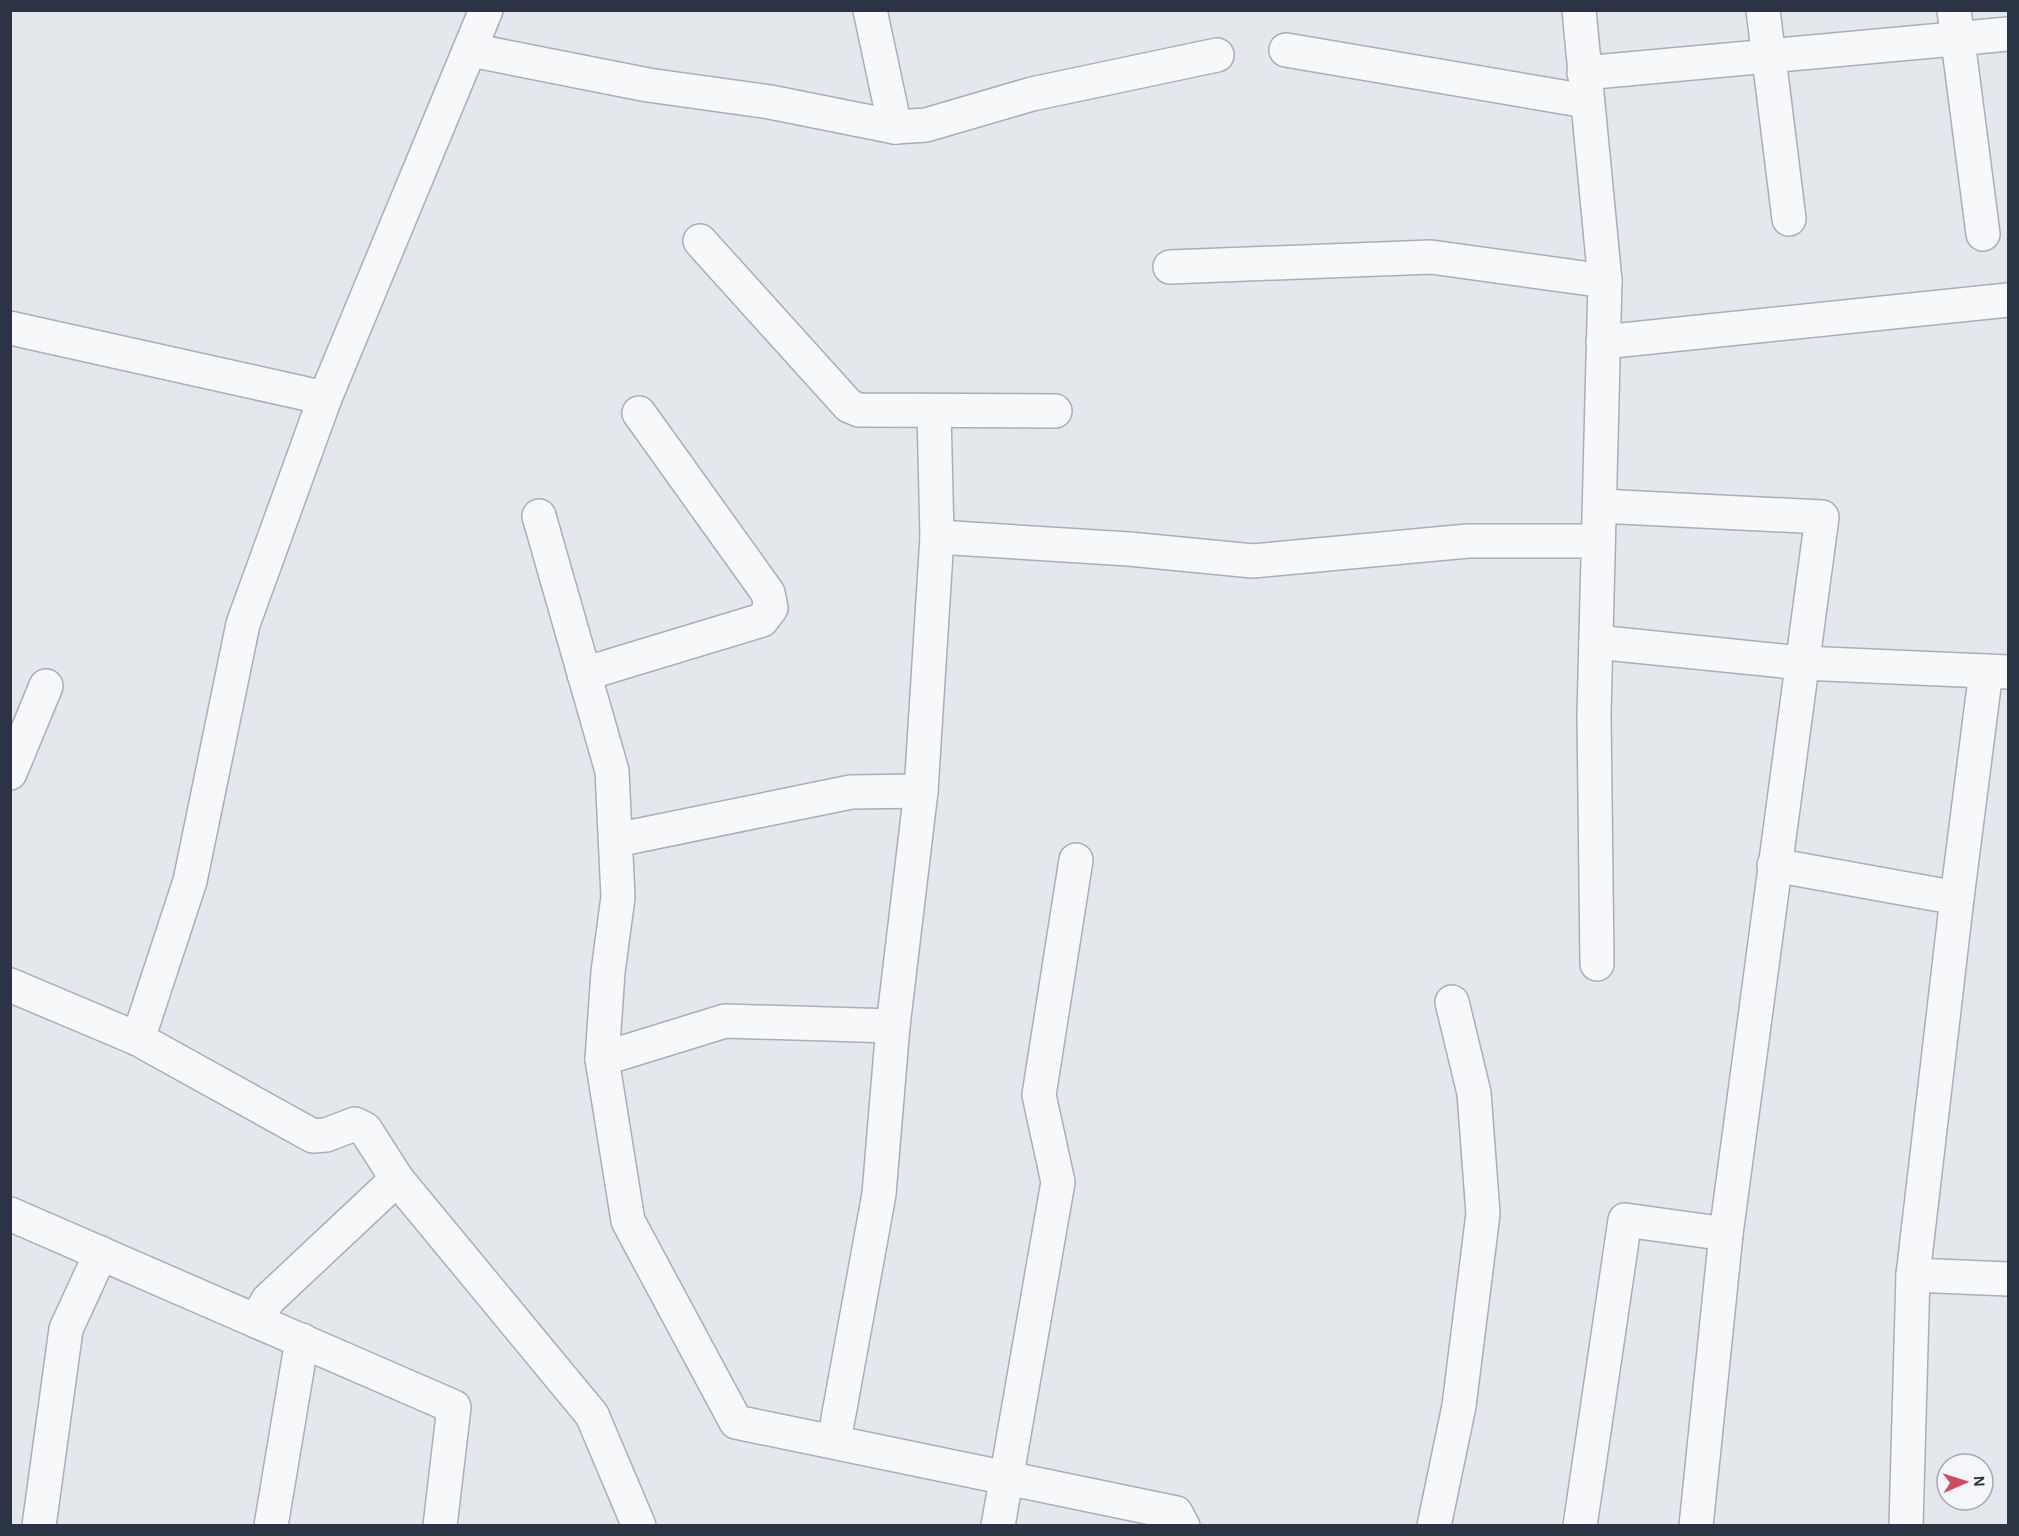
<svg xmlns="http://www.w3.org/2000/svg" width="2019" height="1536" font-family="'Alegreya Sans',sans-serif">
<rect width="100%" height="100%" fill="#e4e7ec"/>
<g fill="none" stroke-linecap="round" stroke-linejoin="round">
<defs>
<g id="minor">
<polyline points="870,10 895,127"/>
<polyline points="1579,10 1605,281 1594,715 1597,964"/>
<polyline points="1763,10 1789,219"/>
<polyline points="1954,10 1983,234"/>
<polyline points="471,50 648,85 770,102 895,127 926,125 1032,94 1217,55"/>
<polyline points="1286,50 1586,101"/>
<polyline points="1584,73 2008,34"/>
<polyline points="700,241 849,406 859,410 1055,411"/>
<polyline points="1170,267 1431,257 1605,281"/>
<polyline points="10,328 325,398"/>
<polyline points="1603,342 2008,300"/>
<polyline points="1600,506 1822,517 1726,1234 1696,1526"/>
<polyline points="539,516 612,771 618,897 608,972 602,1059 628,1221 736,1422 1176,1513 1183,1526"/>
<polyline points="937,537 1129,549 1253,561 1468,541 1598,541"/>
<polyline points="1596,642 1802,663 2008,672"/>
<polyline points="584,674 762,620 771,608 768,593 639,413"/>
<polyline points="10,773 46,686"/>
<polyline points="616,840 851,792 921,791"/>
<polyline points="1774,865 1957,898 1913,1275 2008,1279"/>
<polyline points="1957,898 1986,671"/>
<polyline points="10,985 138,1039 313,1136 326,1135 355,1124 365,1129 397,1179 592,1415 639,1526"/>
<polyline points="138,1039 190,881 243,624 325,398 486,10"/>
<polyline points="602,1059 725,1021 893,1026"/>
<polyline points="10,1214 454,1407 440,1526"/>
<polyline points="256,1321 268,1300 397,1179"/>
<polyline points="834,1441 879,1194 893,1026 921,791 937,537 934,411"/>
<polyline points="39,1526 66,1329 101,1253"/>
<polyline points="271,1526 302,1340"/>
<polyline points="998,1526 1058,1182 1039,1095 1076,860"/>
<polyline points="1434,1526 1459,1406 1483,1214 1474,1093 1452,1002"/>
<polyline points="1580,1526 1625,1220 1726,1234"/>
<polyline points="1906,1526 1913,1275"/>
</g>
</defs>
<use href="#minor" stroke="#a9aeb7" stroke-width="36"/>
<use href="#minor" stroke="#f7f8fa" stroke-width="33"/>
</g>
<rect width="2019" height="1536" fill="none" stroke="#2b3445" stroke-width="24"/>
<g transform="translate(1965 1482) rotate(87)"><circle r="28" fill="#f4f6f9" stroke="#a4a8b1" stroke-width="1.5"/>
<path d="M0-4.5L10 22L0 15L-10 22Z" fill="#d1495b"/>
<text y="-9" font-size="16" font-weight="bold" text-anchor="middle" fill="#2b3445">N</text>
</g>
</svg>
